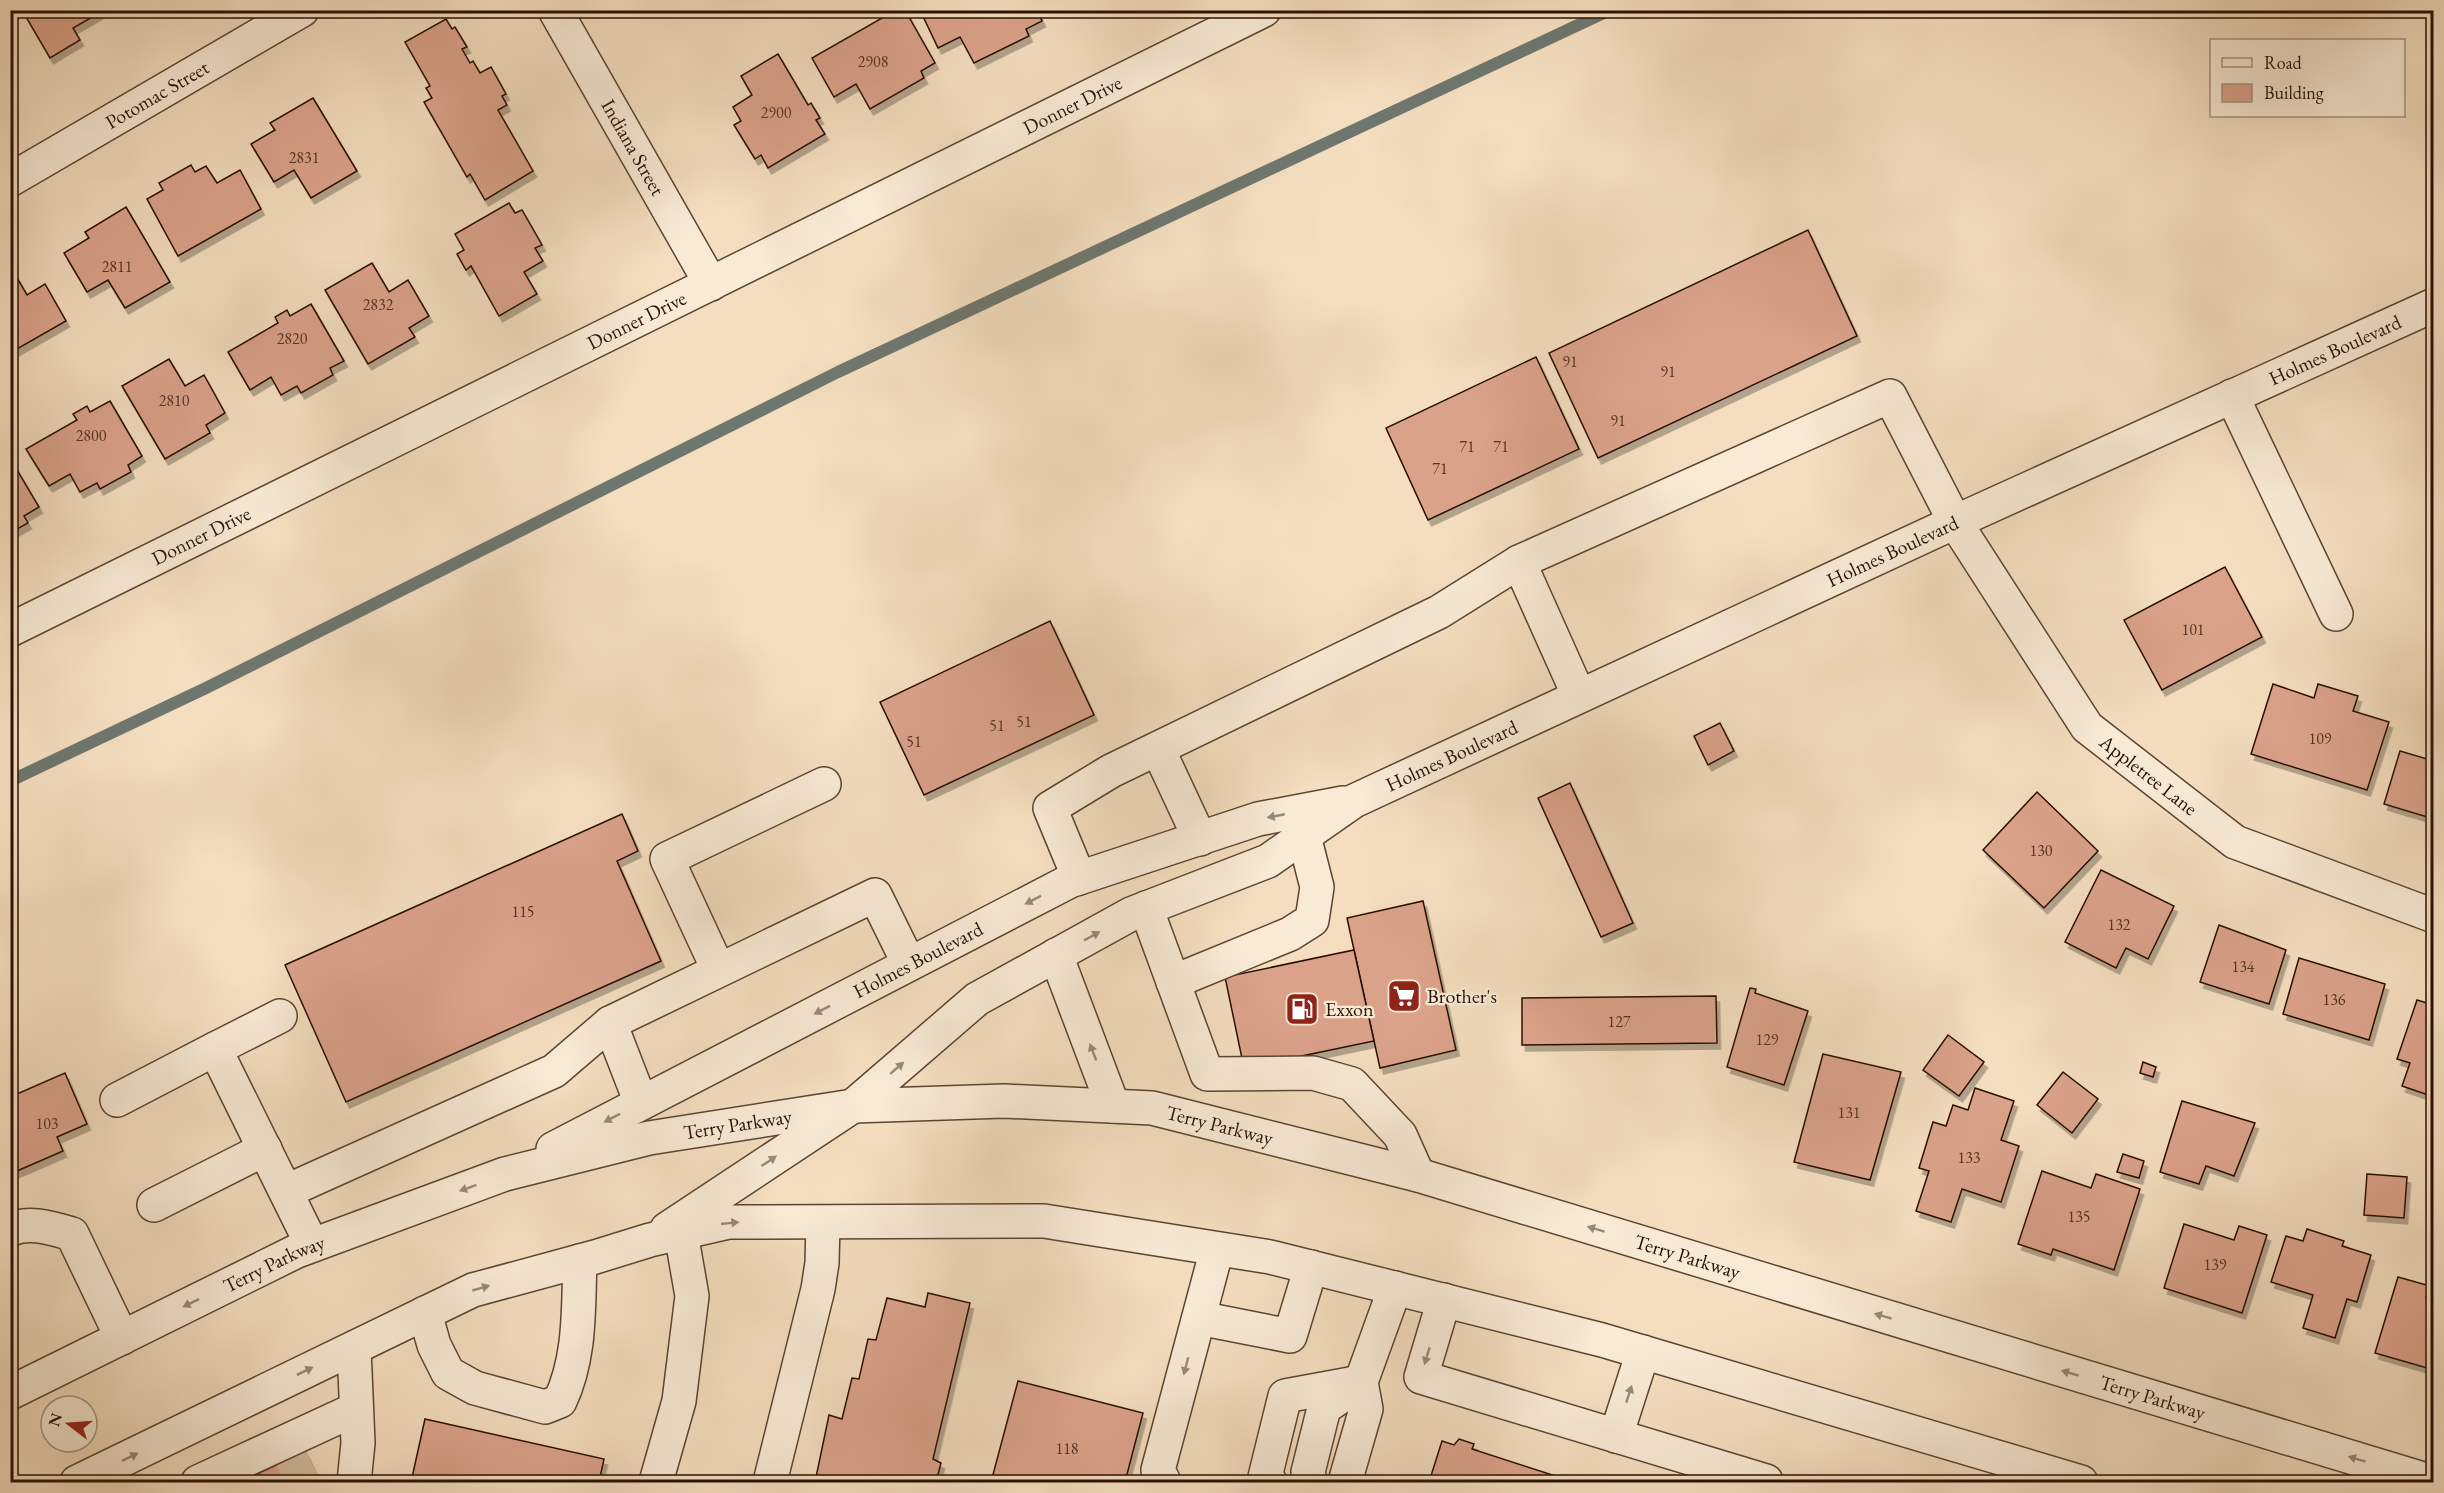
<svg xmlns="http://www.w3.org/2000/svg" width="2444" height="1493" font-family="'EB Garamond',serif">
<defs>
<filter id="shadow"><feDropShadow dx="3.5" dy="6" stdDeviation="0" flood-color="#0004"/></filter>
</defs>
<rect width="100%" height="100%" fill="#f4debf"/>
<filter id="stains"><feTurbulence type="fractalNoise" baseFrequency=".00333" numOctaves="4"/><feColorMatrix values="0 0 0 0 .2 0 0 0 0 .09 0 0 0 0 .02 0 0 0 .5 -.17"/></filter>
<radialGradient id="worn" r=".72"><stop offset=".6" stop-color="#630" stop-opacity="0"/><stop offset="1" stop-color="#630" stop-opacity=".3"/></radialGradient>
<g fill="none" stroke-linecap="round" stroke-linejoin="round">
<polyline stroke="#6e776f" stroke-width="12" points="10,781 206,688 838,372 1610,10"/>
</g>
<g fill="#dba28a" stroke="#291003" stroke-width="1.5" filter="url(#shadow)">
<polygon points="22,10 101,10 101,12 73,28 80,40 50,58"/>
<polygon points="896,10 905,10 935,63 921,71 924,78 870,109 856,84 834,97 812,58"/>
<polygon points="920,10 1037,10 1042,21 1026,29 1029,36 974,63 960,37 938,48"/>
<polygon points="446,19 452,29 455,27 467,47 462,49 470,63 473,61 480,73 491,67 506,94 502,96 507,105 498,110 533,171 485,200 470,174 467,177 424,102 432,98 426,88 430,86 405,42"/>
<polygon points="778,54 808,105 811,103 820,118 816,120 825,134 768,168 761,155 755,159 734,125 741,121 733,107 752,95 741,76"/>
<polygon points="313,98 357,171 311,198 294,170 274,182 251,144 275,130 270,123"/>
<polygon points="191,165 195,172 206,166 217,183 240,170 261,209 178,256 147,199 163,190 159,183"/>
<polygon points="509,203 515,213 522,210 542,245 535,248 543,261 524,272 537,294 499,316 471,266 466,270 457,254 464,250 455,234"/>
<polygon points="126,207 170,282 125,308 108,280 87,292 64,253 89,238 85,232"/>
<polygon points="1808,230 1857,336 1598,458 1549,353"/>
<polygon points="372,263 389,292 408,280 429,316 409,328 415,337 368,364 325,290"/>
<polygon points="16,276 27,295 45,284 66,321 10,353 10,279"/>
<polygon points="311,304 344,361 330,368 333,375 301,393 297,386 281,395 271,377 250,390 228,352 278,323 275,317 287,310 290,316"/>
<polygon points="1536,357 1579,449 1428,520 1386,428"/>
<polygon points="169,359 185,386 204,375 225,413 206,425 210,433 165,459 122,386"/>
<polygon points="110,401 142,456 128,465 131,472 100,489 97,483 80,492 70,474 49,486 26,449 77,420 73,414 87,406 90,412"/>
<polygon points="10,458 39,507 24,516 28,523 10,533"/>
<polygon points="2225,567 2262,637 2162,690 2124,620"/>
<polygon points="1050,621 1094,715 924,795 880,702"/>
<polygon points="2273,684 2314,698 2318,684 2358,696 2353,711 2389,722 2367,790 2251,754"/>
<polygon points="1720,723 1734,751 1708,765 1694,736"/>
<polygon points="2400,751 2434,761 2434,819 2384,804"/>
<polygon points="1570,783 1633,923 1601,937 1538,798"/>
<polygon points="2037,792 2098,851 2044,908 1983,850"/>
<polygon points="622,814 638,851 617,861 661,961 346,1102 285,965"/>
<polygon points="2101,870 2174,906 2148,959 2126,948 2116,968 2065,942"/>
<polygon points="1423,901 1456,1050 1380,1068 1347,918"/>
<polygon points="2219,925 2286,950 2269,1004 2200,982"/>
<polygon points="1354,950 1374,1041 1244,1068 1225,977"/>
<polygon points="2299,958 2385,984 2369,1040 2283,1014"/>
<polygon points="1750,988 1756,989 1755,993 1808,1011 1784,1085 1727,1067"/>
<polygon points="1716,996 1717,1043 1522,1045 1522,998"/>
<polygon points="2417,1000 2434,1005 2434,1097 2402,1086 2410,1063 2397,1059"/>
<polygon points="1948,1035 1984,1062 1959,1096 1923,1070"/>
<polygon points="1823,1054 1901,1072 1870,1180 1794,1162"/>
<polygon points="2143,1062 2156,1067 2153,1077 2140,1073"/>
<polygon points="2063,1072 2098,1099 2072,1133 2037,1105"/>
<polygon points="65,1073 87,1124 57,1137 63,1151 10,1174 10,1097"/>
<polygon points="1975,1088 2014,1101 2001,1140 2019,1146 2001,1202 1962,1189 1951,1222 1916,1211 1929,1171 1919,1168 1933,1122 1946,1126 1953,1105 1968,1110"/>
<polygon points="2182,1101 2255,1123 2234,1176 2206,1166 2199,1184 2160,1172"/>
<polygon points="2123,1154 2144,1161 2139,1178 2117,1172"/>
<polygon points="2042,1171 2091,1188 2096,1174 2140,1189 2114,1270 2053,1249 2051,1255 2018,1244"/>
<polygon points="2367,1174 2407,1177 2404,1218 2364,1215"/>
<polygon points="2184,1224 2234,1240 2239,1226 2267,1235 2242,1313 2164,1288"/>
<polygon points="2307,1229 2344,1241 2342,1246 2371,1255 2357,1302 2347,1299 2335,1338 2303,1328 2313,1295 2271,1282 2286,1236 2303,1241"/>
<polygon points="2398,1277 2430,1286 2426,1297 2434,1299 2434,1370 2375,1353"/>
<polygon points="928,1293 970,1303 933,1459 941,1463 936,1482 815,1482 829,1415 842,1419 852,1378 859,1379 868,1339 876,1340 887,1298 925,1307"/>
<polygon points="1018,1381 1143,1413 1125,1482 991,1482"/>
<polygon points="425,1419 604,1459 599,1482 411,1482"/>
<polygon points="1459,1439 1474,1444 1472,1449 1574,1482 1429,1482 1442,1441 1454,1445"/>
<polygon points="305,1451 320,1482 240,1482 291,1458"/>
</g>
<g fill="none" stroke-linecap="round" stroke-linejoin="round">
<g stroke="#d6bfa3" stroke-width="33" stroke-dasharray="33 16" stroke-linecap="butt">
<polyline points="291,1458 303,1482"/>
<polyline points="244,1481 245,1482"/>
</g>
<defs>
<g id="minor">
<path id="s1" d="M555 10 711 284"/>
<path id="s2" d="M10 180 302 10"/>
<polyline points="2232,396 2336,614"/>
<path id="s3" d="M10 630 1264 10"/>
<path id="s4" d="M1579 696 1519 562 1890 396 1955 522 2087 727 2235 842 2434 916"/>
<polyline points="1158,749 1200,839"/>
<polyline points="1079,878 1050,808 1111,771 1439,612 1519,562"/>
<polyline points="1146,908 1207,1074 1313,1073 1352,1084 1400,1135 1418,1175"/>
<polyline points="1056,955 1113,1106"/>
<polyline points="718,969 667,859 824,784"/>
<polyline points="1173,982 1290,934 1312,920 1317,887 1304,836"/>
<polyline points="610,1023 875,895 909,964"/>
<polyline points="215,1049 280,1016"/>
<polyline points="117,1100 215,1049 312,1245"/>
<path id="s5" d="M553 1149 1070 881 1258 819 1343 803"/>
<polyline points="287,1191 554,1071 610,1023 641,1103"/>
<polyline points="154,1205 265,1149"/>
<path id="s6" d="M667 1229 853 1106 977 999 1131 914 1268 861 1354 801 1955 522 2434 305"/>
<path d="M10 1230C28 1220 54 1229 72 1234L122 1338"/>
<polyline points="1444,1300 1421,1377 1766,1481"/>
<path d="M425 1313 434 1345 448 1373 475 1388 545 1407 560 1401C581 1356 578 1309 580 1261"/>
<polyline points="1199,1318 1290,1336 1311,1267"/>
<polyline points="354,1348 358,1443 354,1482"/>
<path id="s7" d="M10 1393 297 1251 505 1174 649 1138 853 1106 1004 1101 1152 1108 1418 1175 2433 1482"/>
<polyline points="1616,1436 1643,1352"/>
<polyline points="77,1482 473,1290 595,1257 650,1240 729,1222 1044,1221 1270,1257 1602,1340 2081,1482"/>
<polyline points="198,1482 356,1409"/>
<polyline points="656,1482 679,1401 692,1296 681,1233"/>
<polyline points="770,1482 818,1289 822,1263 823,1223"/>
<polyline points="1164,1482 1158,1470 1217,1249"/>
<polyline points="1270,1482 1265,1477 1285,1396 1361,1382"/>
<polyline points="1310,1482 1308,1472 1324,1408 1357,1385"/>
<polyline points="1345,1482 1366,1409 1361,1382 1395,1288"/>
</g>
</defs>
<use href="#minor" stroke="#5c4432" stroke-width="36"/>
<use href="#minor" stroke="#f8ead5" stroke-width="33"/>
</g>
<defs><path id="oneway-solid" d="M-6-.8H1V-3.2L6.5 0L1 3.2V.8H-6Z" transform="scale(1.5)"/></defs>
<g fill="#9b8876">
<use href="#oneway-solid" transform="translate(1276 816) rotate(169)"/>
<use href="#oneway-solid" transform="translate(1033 900) rotate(153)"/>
<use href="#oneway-solid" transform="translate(1092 936) rotate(-29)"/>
<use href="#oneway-solid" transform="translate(822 1010) rotate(153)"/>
<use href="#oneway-solid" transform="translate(1093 1052) rotate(-111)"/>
<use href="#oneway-solid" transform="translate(897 1068) rotate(-41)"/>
<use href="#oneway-solid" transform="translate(612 1118) rotate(153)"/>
<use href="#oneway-solid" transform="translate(769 1161) rotate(-34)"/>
<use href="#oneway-solid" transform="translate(468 1188) rotate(160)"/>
<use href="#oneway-solid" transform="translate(730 1223) rotate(-6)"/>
<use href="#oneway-solid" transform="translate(1596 1229) rotate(-163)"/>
<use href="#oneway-solid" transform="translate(481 1288) rotate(-16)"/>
<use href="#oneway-solid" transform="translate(191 1303) rotate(154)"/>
<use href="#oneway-solid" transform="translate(1883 1316) rotate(-163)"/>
<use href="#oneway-solid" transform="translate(1427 1356) rotate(107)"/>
<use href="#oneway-solid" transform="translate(1186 1366) rotate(105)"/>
<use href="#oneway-solid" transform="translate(305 1371) rotate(-26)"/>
<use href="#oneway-solid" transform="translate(2070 1373) rotate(-163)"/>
<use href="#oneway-solid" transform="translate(1629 1394) rotate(-72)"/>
<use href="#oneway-solid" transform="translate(130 1457) rotate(-26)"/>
<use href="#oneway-solid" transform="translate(2357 1459) rotate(-163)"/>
</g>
<defs>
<symbol id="supermarket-square" viewBox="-11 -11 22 22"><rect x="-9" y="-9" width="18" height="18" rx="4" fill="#8f2418" stroke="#f8ead5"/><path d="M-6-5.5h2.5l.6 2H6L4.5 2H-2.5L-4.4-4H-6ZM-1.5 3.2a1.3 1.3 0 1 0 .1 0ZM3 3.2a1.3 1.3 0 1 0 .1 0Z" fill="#fff"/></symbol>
<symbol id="fuel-square" viewBox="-11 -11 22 22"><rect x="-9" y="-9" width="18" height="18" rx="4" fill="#8f2418" stroke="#f8ead5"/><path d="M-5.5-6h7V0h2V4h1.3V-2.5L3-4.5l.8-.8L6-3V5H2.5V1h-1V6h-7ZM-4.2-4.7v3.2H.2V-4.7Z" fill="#fff"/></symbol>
</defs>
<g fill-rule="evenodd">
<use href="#supermarket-square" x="1385" y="977" width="38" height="38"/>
<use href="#fuel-square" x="1283" y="990" width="38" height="38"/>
</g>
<g text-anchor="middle" stroke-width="4.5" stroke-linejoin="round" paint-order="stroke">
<g font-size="16" fill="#563425">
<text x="873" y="67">2908</text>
<text x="776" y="118">2900</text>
<text x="304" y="163">2831</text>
<text x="117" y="272">2811</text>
<text x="378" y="310">2832</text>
<text x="292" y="344">2820</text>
<text x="1570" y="367">91</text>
<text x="1668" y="377">91</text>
<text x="174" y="406">2810</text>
<text x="1618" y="426">91</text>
<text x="91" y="441">2800</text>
<text x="1467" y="452">71</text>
<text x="1501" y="452">71</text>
<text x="1440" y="474">71</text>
<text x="2193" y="635">101</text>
<text x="1024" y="727">51</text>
<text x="997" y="731">51</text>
<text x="2320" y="744">109</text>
<text x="914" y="747">51</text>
<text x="2041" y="856">130</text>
<text x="523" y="917">115</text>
<text x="2119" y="930">132</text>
<text x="2243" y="972">134</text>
<text x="2334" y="1005">136</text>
<text x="1619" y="1027">127</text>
<text x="1767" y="1045">129</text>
<text x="1849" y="1118">131</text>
<text x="47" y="1129">103</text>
<text x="1969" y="1163">133</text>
<text x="2079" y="1222">135</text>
<text x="2215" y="1270">139</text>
<text x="1067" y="1454">118</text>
</g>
<g font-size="20" fill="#291003" stroke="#f8ead5">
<text dy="7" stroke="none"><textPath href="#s2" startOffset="170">Potomac Street</textPath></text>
<text dy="7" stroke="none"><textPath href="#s3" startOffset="1185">Donner Drive</textPath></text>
<text dy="7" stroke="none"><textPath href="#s1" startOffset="158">Indiana Street</textPath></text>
<text dy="7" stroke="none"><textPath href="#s3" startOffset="699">Donner Drive</textPath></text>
<text dy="7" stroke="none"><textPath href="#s6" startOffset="1894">Holmes Boulevard</textPath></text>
<text dy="7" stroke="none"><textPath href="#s3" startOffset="213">Donner Drive</textPath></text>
<text dy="7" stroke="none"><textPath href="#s6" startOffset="1408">Holmes Boulevard</textPath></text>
<text dy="7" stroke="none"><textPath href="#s6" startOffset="922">Holmes Boulevard</textPath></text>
<text dy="7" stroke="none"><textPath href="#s4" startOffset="1017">Appletree Lane</textPath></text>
<text dy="7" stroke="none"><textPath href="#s5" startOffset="411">Holmes Boulevard</textPath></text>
<text dy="7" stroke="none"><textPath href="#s7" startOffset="780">Terry Parkway</textPath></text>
<text dy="7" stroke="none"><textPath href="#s7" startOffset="1266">Terry Parkway</textPath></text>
<text dy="7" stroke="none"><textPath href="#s7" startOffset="1752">Terry Parkway</textPath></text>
<text dy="7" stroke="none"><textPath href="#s7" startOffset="294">Terry Parkway</textPath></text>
<text dy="7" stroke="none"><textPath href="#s7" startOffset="2238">Terry Parkway</textPath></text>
</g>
<g font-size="20" fill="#291003" stroke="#f8ead5" text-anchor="start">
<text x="1427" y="1003">Brother's</text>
<text x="1325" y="1016">Exxon</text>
</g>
</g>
<rect width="2444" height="1493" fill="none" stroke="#f4debf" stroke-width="36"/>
<rect x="12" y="12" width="2420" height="1469" fill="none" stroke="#291003" stroke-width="3"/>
<rect x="18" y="18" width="2408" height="1457" fill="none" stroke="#291003" stroke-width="1.5"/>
<rect x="2210" y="39" width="195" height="78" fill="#f8ead5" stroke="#a59381" stroke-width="1.5"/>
<rect x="2222" y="58" width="30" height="9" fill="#f8ead5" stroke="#a59381" stroke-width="1.5"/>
<text x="2264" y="69" font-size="18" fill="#291003">Road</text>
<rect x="2222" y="84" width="30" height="18" fill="#dba28a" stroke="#a59381" stroke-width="1.5"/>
<text x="2264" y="99" font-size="18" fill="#291003">Building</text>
<g transform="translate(69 1424) rotate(287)"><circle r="28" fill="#f8ead5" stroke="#a59381" stroke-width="1.5"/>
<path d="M0-4.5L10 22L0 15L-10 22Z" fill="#8f2418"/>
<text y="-9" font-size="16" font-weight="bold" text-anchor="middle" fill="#291003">N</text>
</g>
<rect width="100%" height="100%" filter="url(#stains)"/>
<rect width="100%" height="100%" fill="url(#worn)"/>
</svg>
